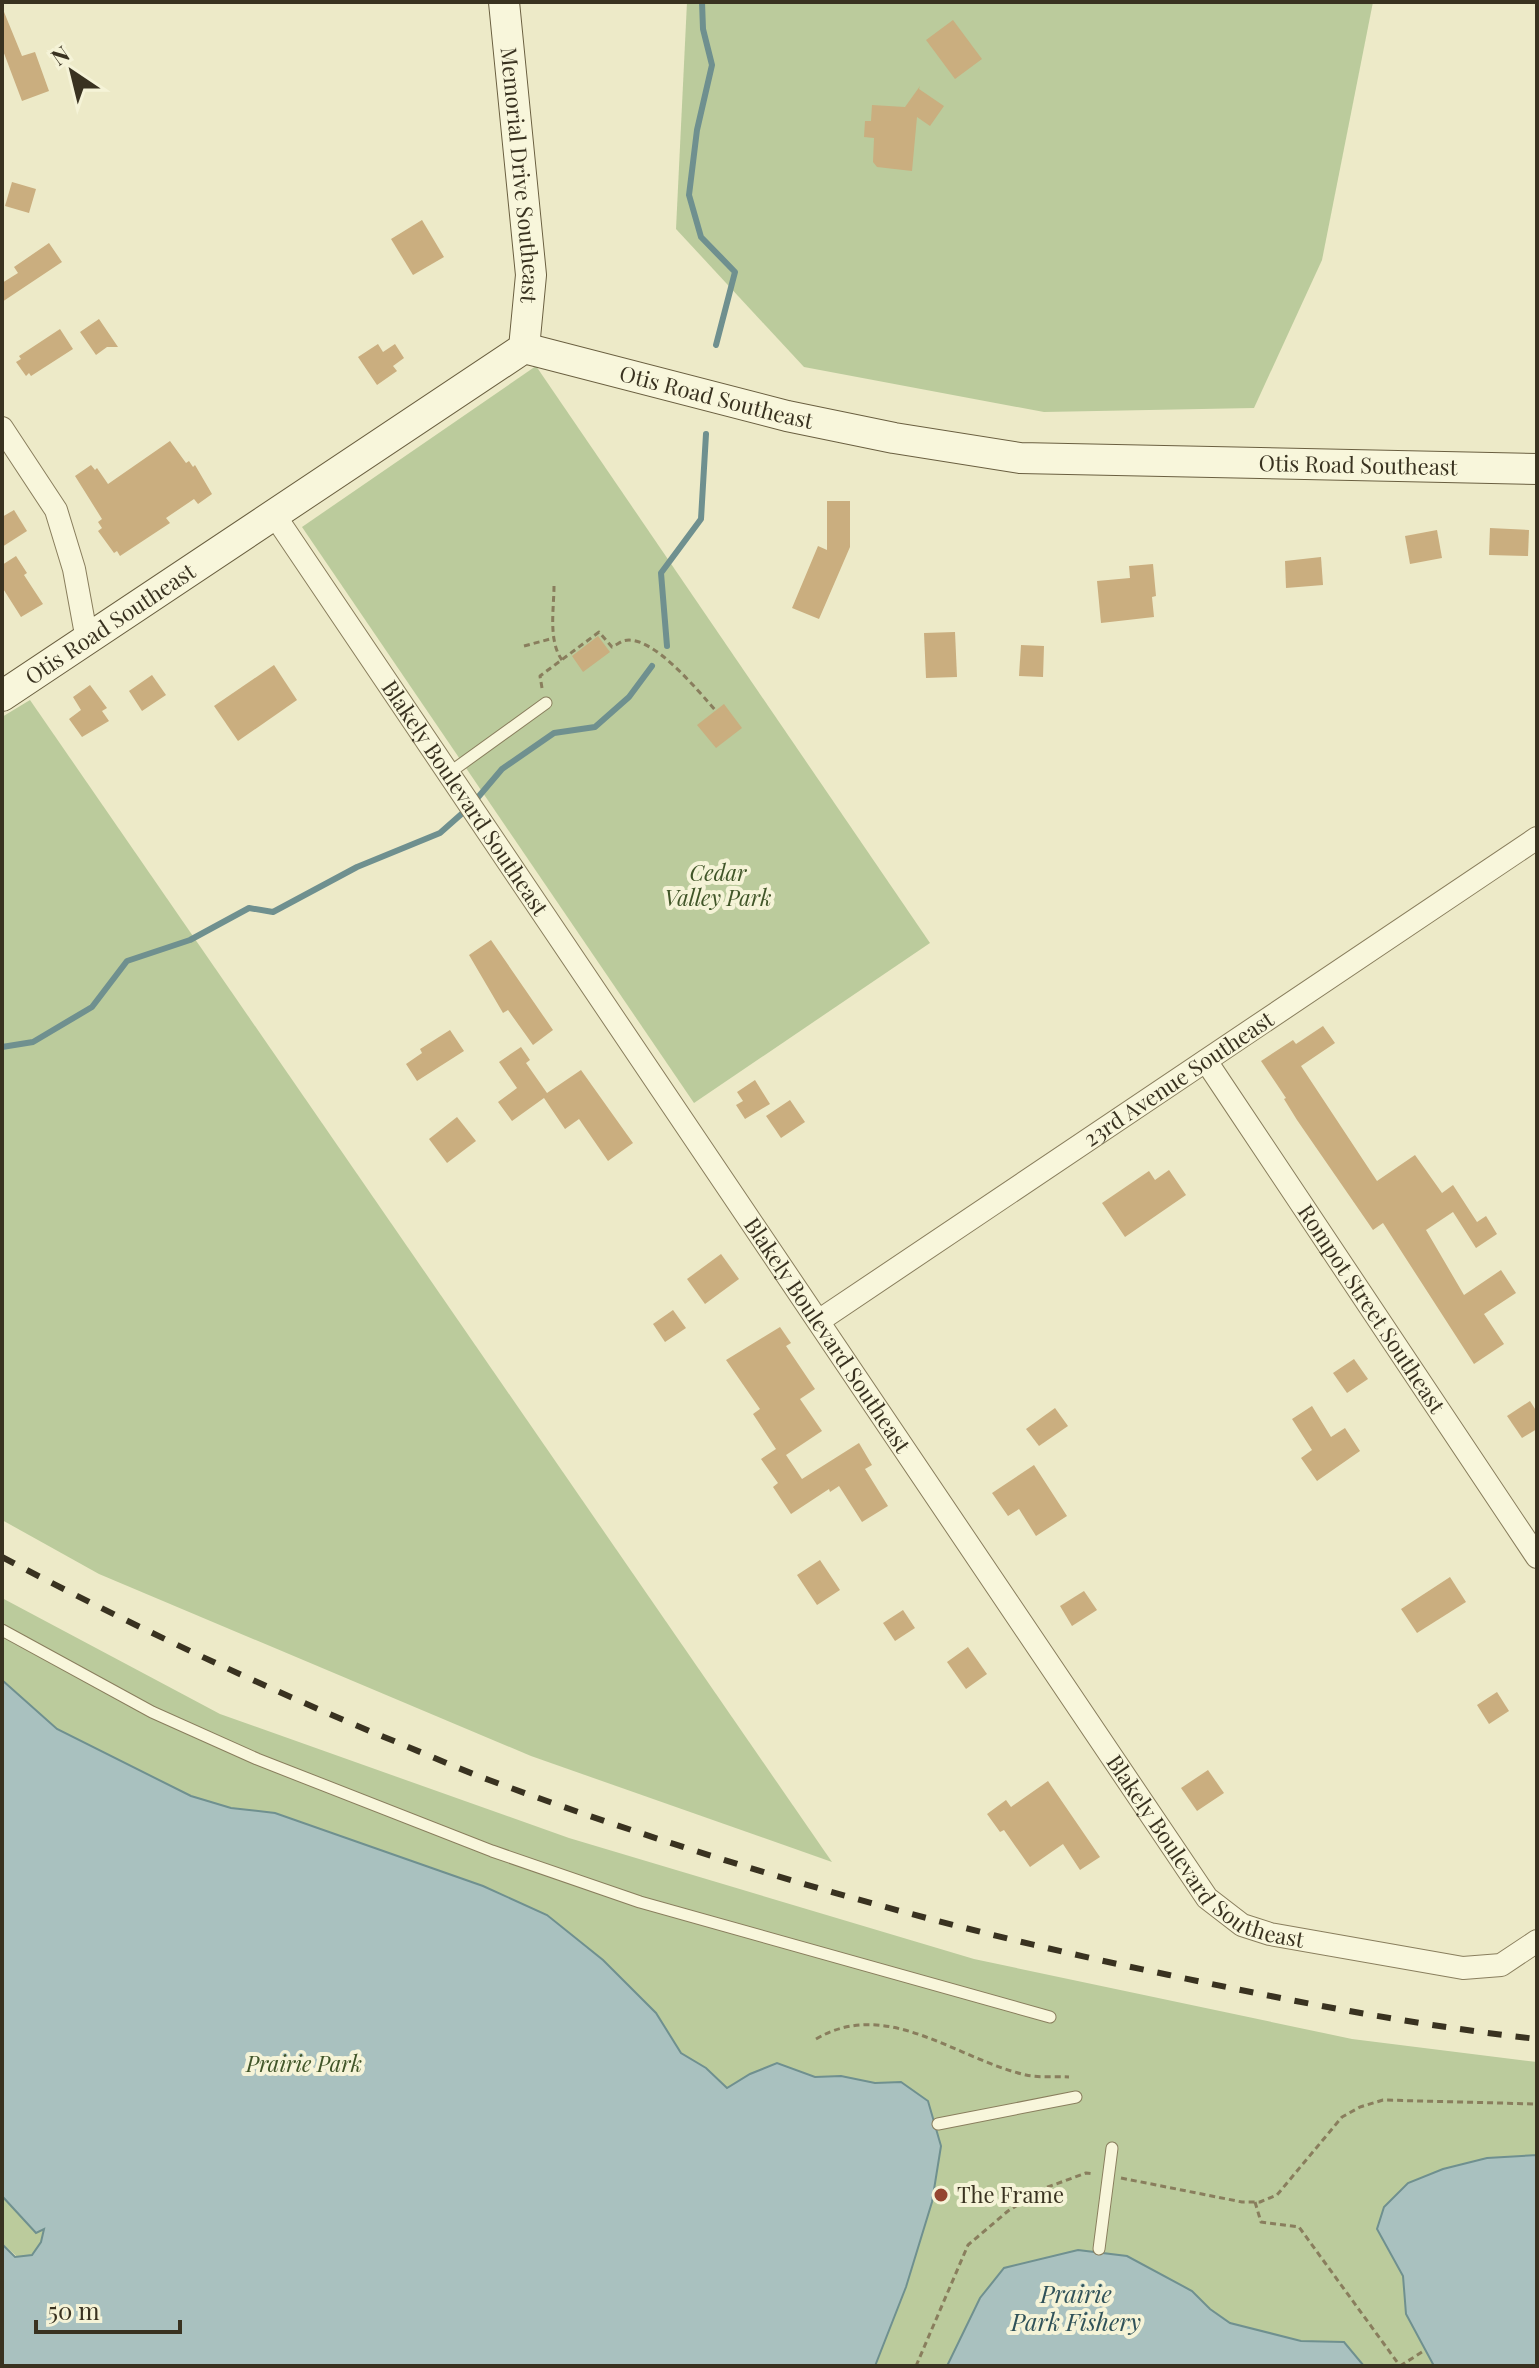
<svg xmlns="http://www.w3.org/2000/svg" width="1539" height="2368" font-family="'Playfair Display',serif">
<rect width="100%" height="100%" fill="#edeac8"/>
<g fill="#bbcb9c">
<polygon points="687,2 1373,2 1322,260 1254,408 1044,412 804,367 676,229"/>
<polygon points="536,366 930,943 694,1103 302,527"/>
<polygon points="30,700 832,1862 531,1756 99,1574 2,1520 2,717"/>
<polygon points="2,1598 220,1714 569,1838 974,1959 1352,2039 1537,2062 1537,2366 137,2366 2,2243"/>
</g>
<g fill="#a9c1bf" stroke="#6f908f" stroke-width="2">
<polygon points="2,1680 57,1729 191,1796 231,1808 275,1813 483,1886 547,1915 603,1960 656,2013 681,2053 706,2068 727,2088 750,2074 777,2063 815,2077 841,2076 875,2083 901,2082 928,2101 941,2146 932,2202 906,2287 875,2366 2,2366 2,2244 15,2257 32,2255 41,2242 44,2229 36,2233 2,2196"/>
<polygon points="1537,2155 1537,2366 1434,2366 1406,2314 1403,2276 1377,2229 1384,2207 1408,2183 1443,2169 1487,2158"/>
<polygon points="1078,2250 1127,2256 1192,2291 1210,2309 1230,2323 1301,2341 1344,2342 1364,2366 947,2366 980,2298 1004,2268"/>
</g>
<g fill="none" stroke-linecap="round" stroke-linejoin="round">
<g stroke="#6f908f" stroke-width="6">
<polyline points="702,2 703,29 712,65 697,130 689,195 701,237 735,272 716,345"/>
<polyline points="667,646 661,573 701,519 706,434"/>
<polyline points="474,802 502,769 554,733 595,727 629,697 652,666"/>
<polyline points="2,1047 33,1042 92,1007 127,961 190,940 249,908 273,912 357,867 440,833 466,810"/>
</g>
</g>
<g fill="#caae7f">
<polygon points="2,7 22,56 35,52 49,91 22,101 2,48"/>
<polygon points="953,20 982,59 955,79 926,40"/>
<polygon points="920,86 919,89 944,106 930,126 917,117 912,171 877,167 873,162 874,138 864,137 865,121 871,121 872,105 905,107"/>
<polygon points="12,182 36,189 29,213 5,206"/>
<polygon points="422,220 444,257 413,275 391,239"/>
<polygon points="49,243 62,262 2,302 2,283 18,273 14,267"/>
<polygon points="99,319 118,347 107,347 96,355 80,332"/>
<polygon points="60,329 73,349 31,376 29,373 26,376 16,362 21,359 19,356"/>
<polygon points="378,344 383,352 395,344 404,358 393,366 397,371 377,385 358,357"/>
<polygon points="170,441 186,463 189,461 193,467 195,465 212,494 198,504 194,499 166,518 170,523 120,556 117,551 114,553 98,531 102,528 98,522 102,519 75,476 91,465 95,470 97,468 108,484"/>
<polygon points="827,501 850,501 850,547 819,619 792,608 818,546 827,550"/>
<polygon points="14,510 27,531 2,547 2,517"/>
<polygon points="1490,528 1529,530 1528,556 1489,555"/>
<polygon points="1437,530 1442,558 1410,564 1405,536"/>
<polygon points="16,556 27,573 24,575 43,604 21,617 2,587 2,565"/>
<polygon points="1321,557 1323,585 1286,588 1285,561"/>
<polygon points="1153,564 1156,596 1152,597 1154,617 1101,623 1097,581 1130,578 1129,566"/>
<polygon points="955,632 957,677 926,678 924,633"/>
<polygon points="598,636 610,652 583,672 572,656"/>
<polygon points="1021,645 1044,646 1043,677 1019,676"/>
<polygon points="274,665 297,700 238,741 214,706"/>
<polygon points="152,675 166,695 142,711 129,691"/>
<polygon points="90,685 107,708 102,711 109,721 82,737 69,719 81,710 73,697"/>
<polygon points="724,704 742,728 716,748 697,725"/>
<polygon points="491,940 553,1030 533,1045 508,1010 503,1013 469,955"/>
<polygon points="1323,1026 1335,1043 1301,1066 1377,1181 1415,1155 1442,1193 1453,1185 1477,1222 1486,1216 1497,1234 1476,1248 1453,1212 1426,1230 1464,1295 1501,1270 1516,1293 1484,1314 1504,1344 1474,1364 1383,1223 1373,1230 1297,1120 1284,1099 1286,1098 1261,1061 1293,1040 1296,1044"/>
<polygon points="450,1030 464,1051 417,1081 406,1064 422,1053 420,1049"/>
<polygon points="521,1047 530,1060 526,1063 547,1093 581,1070 633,1143 608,1161 579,1119 565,1129 544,1098 512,1121 498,1102 517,1088 499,1062"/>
<polygon points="755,1080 770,1104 745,1119 736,1105 743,1101 737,1092"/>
<polygon points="790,1100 805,1122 781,1138 766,1116"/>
<polygon points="457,1117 476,1141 447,1163 429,1139"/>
<polygon points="1169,1170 1186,1195 1125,1237 1102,1203 1149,1171 1155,1180"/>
<polygon points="721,1254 739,1279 705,1304 687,1279"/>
<polygon points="673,1310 686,1328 665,1342 653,1324"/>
<polygon points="780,1327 791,1343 786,1346 815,1389 800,1399 822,1431 786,1455 802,1479 859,1443 872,1465 865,1469 888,1506 862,1522 839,1486 830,1492 829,1489 791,1514 773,1487 778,1483 761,1459 776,1449 753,1414 760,1409 726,1360"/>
<polygon points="1354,1359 1368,1379 1347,1393 1333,1373"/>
<polygon points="1530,1401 1537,1412 1537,1429 1522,1438 1507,1416"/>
<polygon points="1312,1406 1331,1437 1345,1428 1360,1451 1317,1481 1301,1458 1312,1450 1292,1419"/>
<polygon points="1055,1408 1068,1426 1039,1446 1026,1429"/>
<polygon points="1034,1465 1067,1516 1036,1536 1019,1509 1008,1516 992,1493"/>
<polygon points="820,1560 840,1590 817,1605 797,1575"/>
<polygon points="1450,1577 1466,1602 1417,1633 1401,1609"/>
<polygon points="1084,1591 1097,1610 1072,1626 1060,1606"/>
<polygon points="903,1610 915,1628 895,1641 883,1623"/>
<polygon points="968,1647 987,1674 966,1689 947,1662"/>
<polygon points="1497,1692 1509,1711 1489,1724 1477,1705"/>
<polygon points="1208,1770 1224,1793 1197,1811 1181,1788"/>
<polygon points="1048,1781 1100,1857 1080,1870 1063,1844 1030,1867 1004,1830 1000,1832 987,1814 1006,1800 1011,1807"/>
</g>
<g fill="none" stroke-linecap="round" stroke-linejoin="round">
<defs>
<g id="lane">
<polyline points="449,773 546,703"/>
<polyline points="2,1630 152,1712 257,1759 492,1851 640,1902 1050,2017"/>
<polyline points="938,2124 1076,2097"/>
<polyline points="1099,2249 1112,2148"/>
</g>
<g id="street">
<polyline points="2,428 56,510 74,569 87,640"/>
<path id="s1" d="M275 516 1207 1898 1242 1925 1270 1934 1463 1968 1501 1965 1537 1941"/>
<path id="s2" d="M1206 1061 1537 1557"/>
<path id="s3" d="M820 1320 1537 838"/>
</g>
<g id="secondary">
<path id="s4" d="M504 2 531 275 524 348"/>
<path id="s5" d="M2 696 524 348 787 416 894 438 1020 458 1537 469"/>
</g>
</defs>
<use href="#lane" stroke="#897e5d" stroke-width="13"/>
<use href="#street" stroke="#897e5d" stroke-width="24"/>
<use href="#secondary" stroke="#6a5f40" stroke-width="32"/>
<g stroke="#897e5d" stroke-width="3" stroke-dasharray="6 4" stroke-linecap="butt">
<path d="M554 586C554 608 548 641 562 660"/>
<polyline points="524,646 554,638"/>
<path d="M542 688 540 676 599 632 612 647C613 647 622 641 623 641 651 632 699 692 716 711"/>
<path d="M816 2039C887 1997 956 2059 1026 2075 1039 2078 1055 2076 1069 2077"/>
<polyline points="1121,2178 1242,2202 1260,2202 1277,2195 1342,2117 1360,2107 1383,2100 1537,2104"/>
<polyline points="1255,2202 1261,2222 1299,2227 1400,2366"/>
<polyline points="916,2366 968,2245 1008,2211 1045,2188 1086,2173 1094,2174"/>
<polyline points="1400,2366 1422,2352"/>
</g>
<use href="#lane" stroke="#f8f6db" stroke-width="11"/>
<use href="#street" stroke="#f8f6db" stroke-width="22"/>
<use href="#secondary" stroke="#f8f6db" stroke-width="30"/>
<path stroke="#393220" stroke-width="6" stroke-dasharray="14 14" stroke-linecap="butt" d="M2 1557C127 1623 254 1683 384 1737 419 1751 454 1767 489 1780 711 1862 938 1927 1169 1975 1291 2001 1413 2025 1537 2039"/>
</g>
<circle fill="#954530" stroke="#f5f3d7" stroke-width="3" cx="941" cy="2195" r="8"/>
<g text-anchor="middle" stroke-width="8" stroke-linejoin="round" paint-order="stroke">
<g font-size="22" fill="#393220" stroke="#f5f3d7">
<text dy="8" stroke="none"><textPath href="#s4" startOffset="174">Memorial Drive Southeast</textPath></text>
<text dy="8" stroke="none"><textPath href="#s5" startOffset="826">Otis Road Southeast</textPath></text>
<text dy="8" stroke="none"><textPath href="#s5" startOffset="1474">Otis Road Southeast</textPath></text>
<text dy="8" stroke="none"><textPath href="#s5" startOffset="130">Otis Road Southeast</textPath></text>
<text dy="8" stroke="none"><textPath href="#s1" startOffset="340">Blakely Boulevard Southeast</textPath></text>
<text dy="8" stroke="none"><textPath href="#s3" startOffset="432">23rd Avenue Southeast</textPath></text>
<text dy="8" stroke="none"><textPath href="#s2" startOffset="298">Rompot Street Southeast</textPath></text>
<text dy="8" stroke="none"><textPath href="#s1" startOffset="988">Blakely Boulevard Southeast</textPath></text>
<text dy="8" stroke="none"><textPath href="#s1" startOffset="1636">Blakely Boulevard Southeast</textPath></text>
</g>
<g font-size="22" font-style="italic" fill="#405528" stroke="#f5f3d7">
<text x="718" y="881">Cedar<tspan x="718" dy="25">Valley Park</tspan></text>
<text x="304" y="2072">Prairie Park</text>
</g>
<g font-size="22" fill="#393220" stroke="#f5f3d7" text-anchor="start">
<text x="957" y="2203">The Frame</text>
</g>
<g font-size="24" font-style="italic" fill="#305259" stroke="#f5f3d7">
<text x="1076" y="2303">Prairie<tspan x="1076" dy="28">Park Fishery</tspan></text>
</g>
</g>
<rect width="1539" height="2368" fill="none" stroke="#393220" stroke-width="8"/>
<g transform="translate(72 72) rotate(325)" stroke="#f5f3d7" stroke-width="6" paint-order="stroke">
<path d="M0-6L14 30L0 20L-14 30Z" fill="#393220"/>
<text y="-12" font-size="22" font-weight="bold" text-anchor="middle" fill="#393220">N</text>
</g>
<path d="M36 2320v12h144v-12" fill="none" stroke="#393220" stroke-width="4"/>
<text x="48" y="2320" font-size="24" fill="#393220" stroke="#f5f3d7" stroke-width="6" paint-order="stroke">50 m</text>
</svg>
